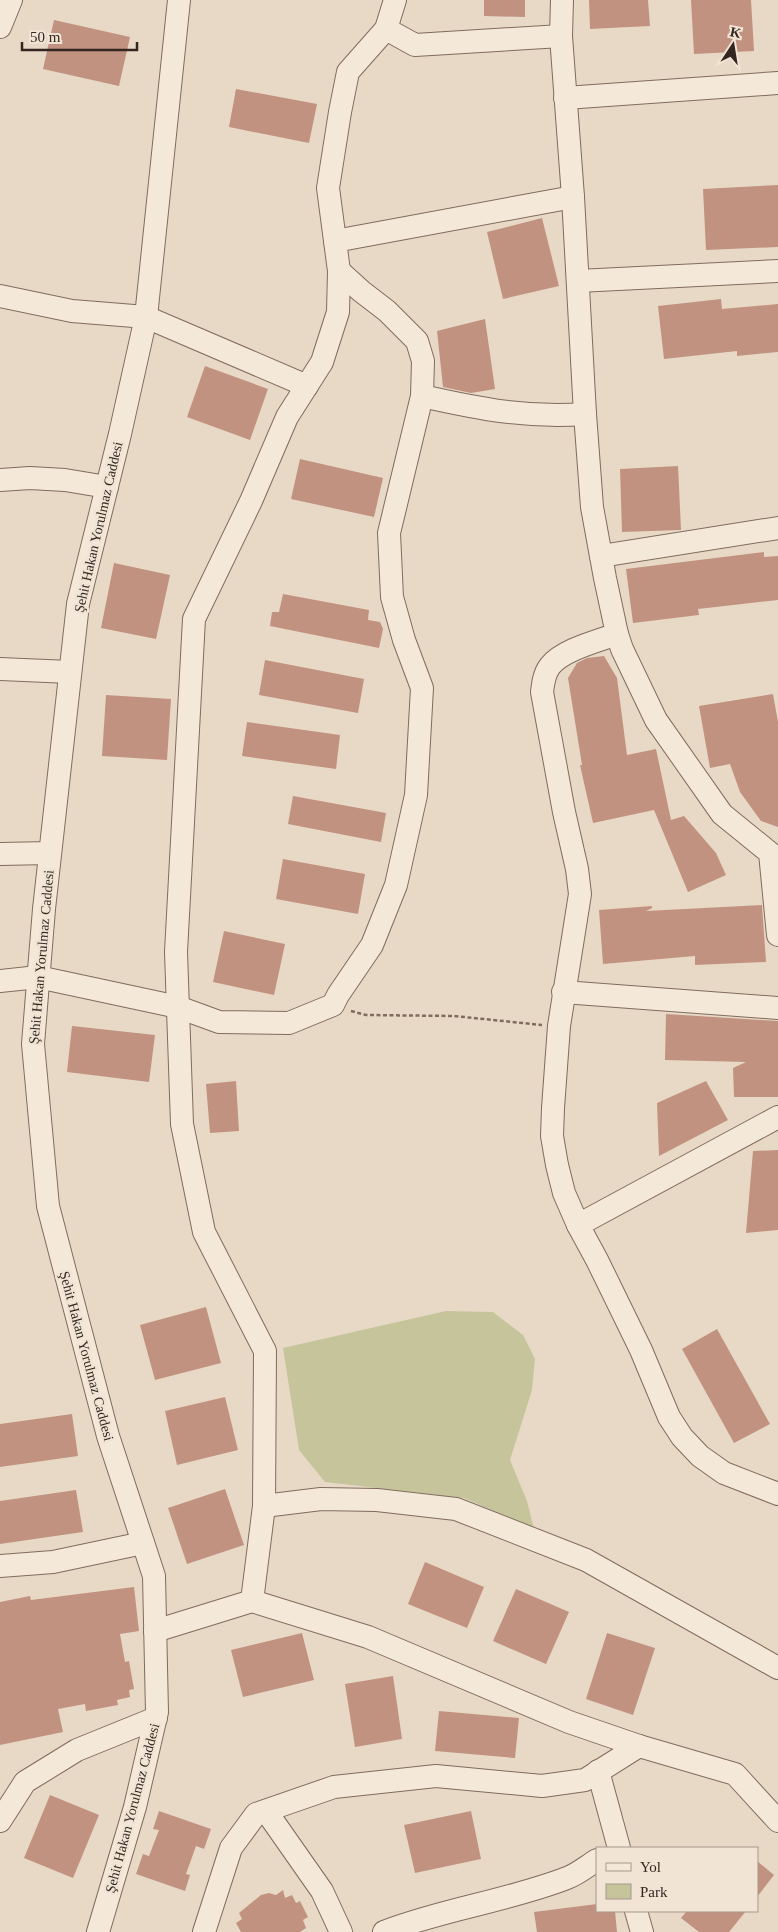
<svg xmlns="http://www.w3.org/2000/svg" width="778" height="1932" font-family="'Times New Roman',serif">
<rect width="100%" height="100%" fill="#e8d9c6"/>
<polygon fill="#c5c49b" points="446,1311 493,1312 523,1335 535,1359 532,1390 510,1460 527,1501 534,1529 464,1498 325,1482 299,1450 283,1348"/>
<g fill="#c29280">
<polygon points="484,0 525,0 525,17 484,16"/>
<polygon points="589,0 648,0 650,26 590,29"/>
<polygon points="691,0 751,0 754,51 694,54"/>
<polygon points="54,20 130,37 119,86 43,69"/>
<polygon points="236,89 317,104 309,143 229,127"/>
<polygon points="778,185 778,247 706,250 703,189"/>
<polygon points="542,218 559,286 503,299 487,232"/>
<polygon points="721,299 722,309 778,304 778,352 737,356 737,351 664,359 658,306"/>
<polygon points="485,319 495,389 471,393 443,387 437,331"/>
<polygon points="205,366 268,389 250,440 187,417"/>
<polygon points="300,459 383,478 374,517 291,499"/>
<polygon points="678,466 681,530 622,532 620,469"/>
<polygon points="764,552 764,557 778,556 778,600 698,609 699,615 633,623 626,569"/>
<polygon points="114,563 170,575 156,639 101,628"/>
<polygon points="283,594 369,610 368,620 380,622 383,629 379,648 270,626 272,612 279,612"/>
<polygon points="604,656 617,678 627,755 656,749 671,820 684,816 716,853 726,875 688,892 654,810 593,823 580,765 582,765 568,678 577,663 587,658"/>
<polygon points="265,660 364,679 358,713 259,695"/>
<polygon points="773,694 778,722 778,827 761,821 740,792 730,764 710,768 699,706"/>
<polygon points="106,695 171,699 167,760 102,756"/>
<polygon points="247,722 340,735 336,769 242,756"/>
<polygon points="293,796 386,813 381,842 288,824"/>
<polygon points="283,859 365,874 358,914 276,899"/>
<polygon points="762,905 766,962 695,965 695,956 603,964 599,910 652,906 652,908 646,911"/>
<polygon points="224,931 285,944 274,995 213,982"/>
<polygon points="666,1014 778,1021 778,1097 734,1097 733,1068 746,1062 665,1060"/>
<polygon points="72,1026 155,1035 149,1082 67,1072"/>
<polygon points="236,1081 239,1131 210,1133 206,1084"/>
<polygon points="706,1081 728,1120 659,1156 657,1103"/>
<polygon points="778,1150 778,1230 746,1233 753,1151"/>
<polygon points="206,1307 221,1363 155,1380 140,1325"/>
<polygon points="717,1329 770,1424 734,1443 682,1349"/>
<polygon points="225,1397 238,1450 177,1465 165,1411"/>
<polygon points="72,1414 78,1456 0,1467 0,1424"/>
<polygon points="225,1489 244,1545 187,1564 168,1508"/>
<polygon points="76,1490 83,1532 0,1544 0,1501"/>
<polygon points="425,1562 484,1587 467,1628 408,1604"/>
<polygon points="134,1587 139,1631 120,1634 125,1662 129,1661 134,1689 129,1690 130,1697 117,1700 118,1705 86,1711 85,1704 58,1709 63,1732 0,1745 0,1602 30,1596 31,1600"/>
<polygon points="516,1589 569,1612 546,1664 493,1641"/>
<polygon points="302,1633 314,1680 243,1697 231,1650"/>
<polygon points="607,1633 655,1648 633,1715 586,1699"/>
<polygon points="393,1676 402,1739 355,1747 345,1684"/>
<polygon points="439,1711 519,1718 515,1758 435,1751"/>
<polygon points="50,1795 99,1815 73,1878 24,1858"/>
<polygon points="159,1811 211,1829 204,1849 196,1846 186,1874 190,1875 185,1891 136,1874 143,1854 149,1856 159,1830 153,1829"/>
<polygon points="471,1811 481,1859 415,1873 404,1825"/>
<polygon points="757,1861 774,1875 757,1897"/>
<polygon points="283,1890 285,1898 292,1895 296,1903 300,1901 308,1917 303,1920 306,1928 300,1932 241,1932 236,1923 242,1919 239,1913 261,1895 269,1893 276,1895"/>
<polygon points="597,1904 597,1911 615,1911 617,1932 537,1932 534,1912"/>
<polygon points="687,1911 746,1911 729,1932 699,1932 681,1918"/>
</g>
<g fill="none" stroke-linecap="round" stroke-linejoin="round">
<defs>
<g id="minor">
<polyline points="562,0 561,36 573,197 585,414 592,507 605,578 617,634 622,649 656,720 722,814 770,853 778,935"/>
<polyline points="0,27 11,0"/>
<polyline points="386,29 415,45 561,36"/>
<polyline points="565,98 778,83"/>
<polyline points="335,241 573,197"/>
<polyline points="578,281 778,271"/>
<polyline points="0,296 72,311 146,317 307,386"/>
<path d="M422 396C480 409 525 418 585 414"/>
<polyline points="0,480 30,478 65,480 107,487"/>
<polyline points="601,556 778,528"/>
<path d="M617 634C598 641 562 650 550 666 544 674 543 683 542 692L564 812 577 869 580 894 559 1026 553 1108 552 1136 557 1165 564 1193 578 1225 597 1260 641 1350 669 1417 682 1437 700 1456 724 1473 778 1494"/>
<polyline points="0,669 70,672"/>
<polyline points="0,854 50,853"/>
<polyline points="0,981 38,977 178,1007 219,1022 289,1023 333,1005 338,995 372,945 396,885 416,795 422,688 404,640 392,597 389,533 422,396 423,361 417,341 387,311 361,291 339,271"/>
<polyline points="563,992 778,1008"/>
<polyline points="578,1225 778,1117"/>
<polyline points="264,1506 321,1499 377,1500 456,1509 586,1560 778,1668"/>
<polyline points="0,1566 53,1562 143,1543"/>
<polyline points="252,1601 368,1637 569,1722 639,1746 735,1774 778,1821"/>
<polyline points="155,1631 252,1601 264,1506 265,1351 204,1232 182,1124 176,952 194,619 251,501 287,417 322,362 338,312 339,271 328,188 340,112 348,72 386,29 395,0"/>
<polyline points="598,1771 619,1848"/>
<polyline points="266,1811 322,1891 341,1932"/>
<polyline points="0,1821 25,1782 77,1750 156,1718"/>
<polyline points="636,1911 642,1932"/>
<polyline points="98,1932 135,1807 157,1712 154,1576 108,1436 48,1206 33,1044 44,909 78,604 120,434 146,317 179,0"/>
<polyline points="204,1932 231,1848 256,1814 334,1787 436,1776 542,1786 585,1780 639,1746"/>
<path d="M384 1932C443 1909 508 1901 567 1878 578 1874 587 1866 597 1860"/>
</g>
</defs>
<use href="#minor" stroke="#816b5e" stroke-width="24"/>
<polyline stroke="#816b5e" stroke-width="2.5" stroke-dasharray="4 2.5" stroke-linecap="butt" points="351,1011 366,1015 454,1016 542,1025"/>
<use href="#minor" stroke="#f4e8d8" stroke-width="22"/>
</g>
<g text-anchor="middle" stroke-width="5" stroke-linejoin="round" paint-order="stroke">
<g font-size="14" fill="#332620" stroke="#f1e4d4">
<text transform="translate(98 527) rotate(-77)" y="5">Şehit Hakan Yorulmaz Caddesi</text>
<text transform="translate(41 957) rotate(-85)" y="5">Şehit Hakan Yorulmaz Caddesi</text>
<text transform="translate(87 1356) rotate(75)" y="5">Şehit Hakan Yorulmaz Caddesi</text>
<text transform="translate(132 1808) rotate(-75)" y="5">Şehit Hakan Yorulmaz Caddesi</text>
</g>
</g>
<rect x="596" y="1847" width="162" height="65" fill="#f1e4d4" stroke="#a5988c"/>
<rect x="606" y="1863" width="25" height="8" fill="#f4e8d8" stroke="#a5988c"/>
<text x="640" y="1872" font-size="15" fill="#332620">Yol</text>
<rect x="606" y="1884" width="25" height="15" fill="#c5c49b" stroke="#a5988c"/>
<text x="640" y="1897" font-size="15" fill="#332620">Park</text>
<g transform="translate(733 45) rotate(12)" stroke="#f1e4d4" stroke-width="4" paint-order="stroke">
<path d="M0-4L9 19L0 12L-9 19Z" fill="#332620"/>
<text y="-8" font-size="14" font-weight="bold" text-anchor="middle" fill="#332620">K</text>
</g>
<path d="M22 42v8h115v-8" fill="none" stroke="#332620" stroke-width="2.5"/>
<text x="30" y="42" font-size="15" fill="#332620" stroke="#f1e4d4" stroke-width="4" paint-order="stroke">50 m</text>
</svg>
